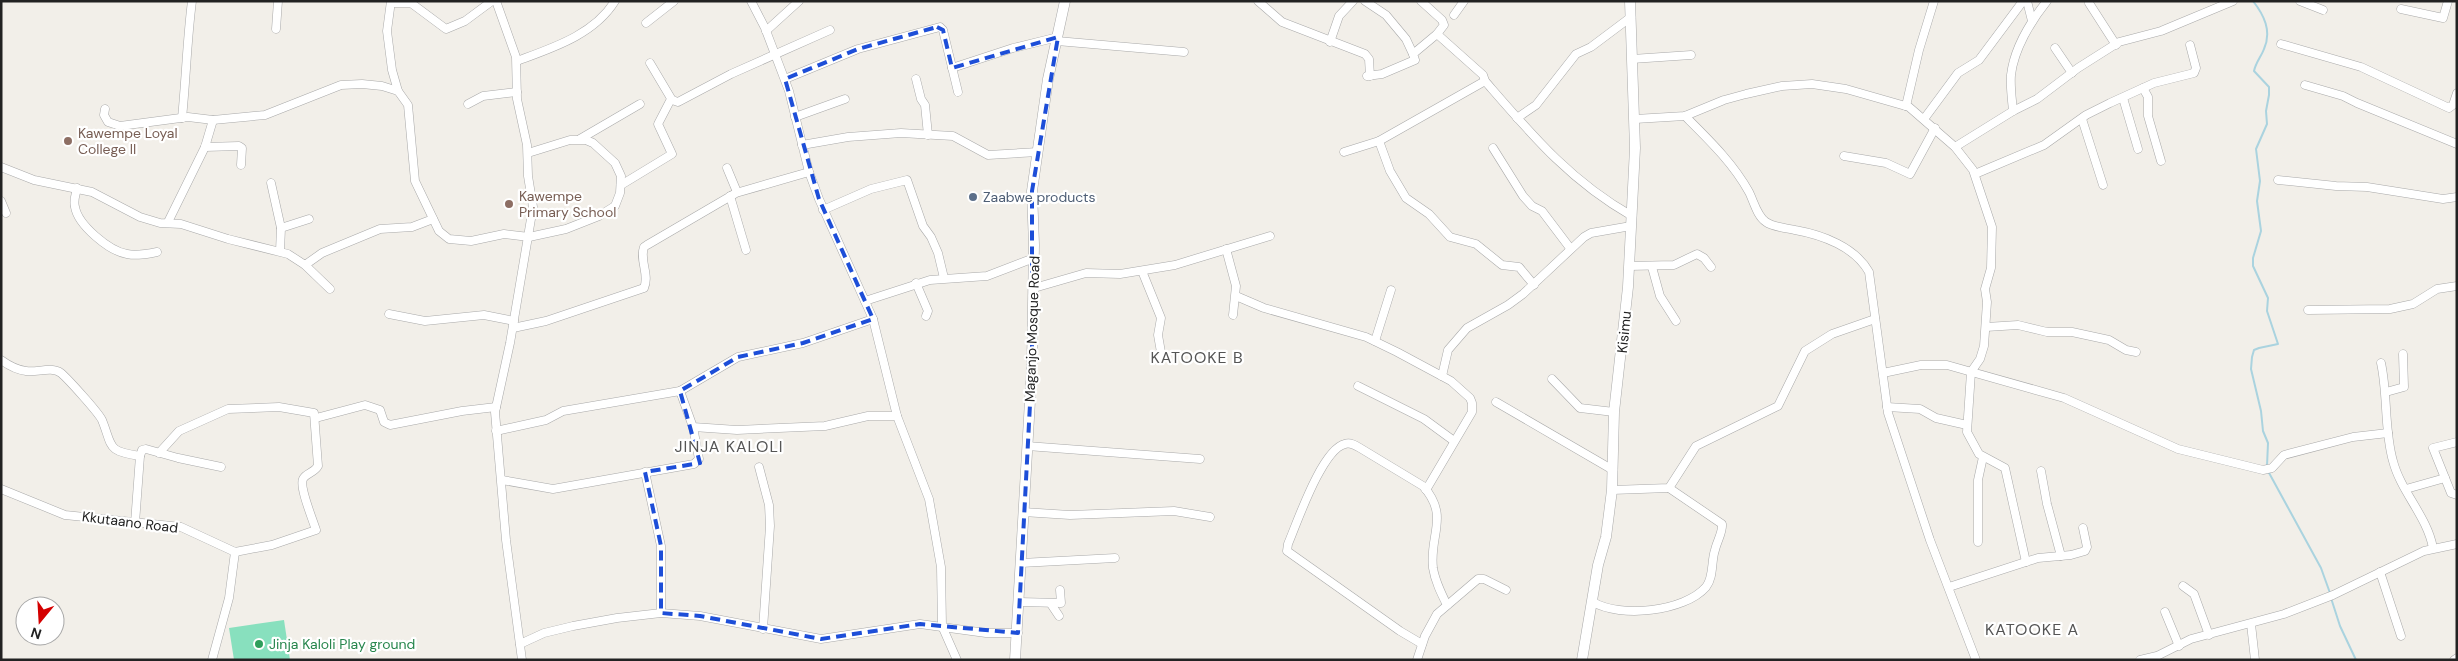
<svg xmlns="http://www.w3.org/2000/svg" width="2458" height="661" font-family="'DM Sans',sans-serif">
<rect width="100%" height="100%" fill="#f2efe9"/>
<polygon fill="#88e0be" points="284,620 290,660 234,660 229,628"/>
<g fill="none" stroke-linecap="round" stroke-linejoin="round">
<g stroke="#aad3df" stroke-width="2">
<path d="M2253 1C2264 15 2272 31 2264 49 2261 57 2256 62 2254 71L2269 87V95L2266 111 2267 124 2256 149 2260 181 2257 201 2261 231 2253 258V266L2268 298 2267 311 2278 344 2259 348 2254 350 2252 357 2251 369 2261 411 2263 431 2268 443 2267 466"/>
<polyline points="2268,471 2321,568 2330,593"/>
<polyline points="2331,598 2340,626 2356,660"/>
</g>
<defs>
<g id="minor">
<polyline points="391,1 387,31 392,70 398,91"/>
<polyline points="496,1 516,57 517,99 527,145 528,176 533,207 510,343 495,412 506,540 522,660"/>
<polyline points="751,1 765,28 789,91 809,172 819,199 873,319 897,416 929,499 941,567 942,626 957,660"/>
<polyline points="1258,1 1282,22 1365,54 1369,59 1370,76"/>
<polyline points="1365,1 1386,15 1406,39 1413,54"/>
<polyline points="2027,1 2032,21"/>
<polyline points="2300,1 2323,10"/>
<polyline points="391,3 411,3 446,29 465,21 492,1"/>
<polyline points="2089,3 2116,45"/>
<polyline points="2401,9 2443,18 2448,1"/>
<polyline points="1454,15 1464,1"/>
<polyline points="646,23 674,1"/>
<polyline points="276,29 278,1"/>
<polyline points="766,31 799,1"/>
<polyline points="1437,34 1483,75 1485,81"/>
<polyline points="1057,41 1184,52"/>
<polyline points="1330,42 1339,16 1353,1"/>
<polyline points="2281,44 2361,67 2449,108 2453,105 2457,93"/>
<polyline points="2055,48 2072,73"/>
<polyline points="1632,59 1691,55"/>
<path d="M517 61C552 48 594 35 615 1"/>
<polyline points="650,63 672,100 678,102 731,74 830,30"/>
<polyline points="952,68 1013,48 1058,37"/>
<polyline points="1367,76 1382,74 1415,60 1413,54 1437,34 1444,25 1442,20 1421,1"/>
<polyline points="785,79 858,49 940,27 943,30 958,92"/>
<polyline points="916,79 921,99 925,105 928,135"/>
<polyline points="2305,85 2343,96 2357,103 2457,144"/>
<polyline points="2143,88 2148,97 2148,116 2161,161"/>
<polyline points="2123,98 2138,149"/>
<polyline points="468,104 483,96 517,92"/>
<polyline points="1906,106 1919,50 1934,1"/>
<polyline points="105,109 104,115 108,122 120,126 188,117 213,120 265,115 341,85 362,84 382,86 398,91 408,105 415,181 439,231 449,239 471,241 504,234 529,237 566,229 599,216 615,206 620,193 621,176 615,163 593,143 586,140 570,140 528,153"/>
<path d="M2013 111C2012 99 2010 87 2011 75 2014 49 2031 21 2047 1"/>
<path d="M1685 116C1709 140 1733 163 1749 192 1754 202 1757 216 1766 222 1773 227 1786 228 1795 230 1823 235 1855 247 1869 272L1888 413 1930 540 1976 660"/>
<polyline points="795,117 845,99"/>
<path d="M182 118C186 79 187 40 192 1"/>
<polyline points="1517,118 1536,105 1576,54 1591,47 1631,17"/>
<polyline points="1635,119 1685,116 1724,100 1746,94 1782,86 1812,84 1846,89 1909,107 1955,147 1973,170 1992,227 1991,268 1985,289 1987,302 1984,346 1980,359 1971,372 1967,432 1979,454 2005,468 2026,562"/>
<polyline points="1924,119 1958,73 1979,60 2023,1"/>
<polyline points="2082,119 2103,185"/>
<polyline points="580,139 640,104"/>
<polyline points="1379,141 1390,171 1406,198 1429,214 1450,237 1476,244 1502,265 1519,267 1534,285"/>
<polyline points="802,145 848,137 901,133 953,136 988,155 1038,152"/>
<polyline points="205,147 239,146 242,148 241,165"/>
<polyline points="1955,147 2013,111 2037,99 2078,68 2119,42 2161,31 2233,1"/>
<polyline points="1493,148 1523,196 1532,206 1542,211 1570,248"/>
<path d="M1344 152 1379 141 1485 81C1531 134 1570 181 1632 216"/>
<polyline points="1844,156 1886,163 1910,174 1935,128"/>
<polyline points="1,167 34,180 92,192 140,217 160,223 181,224 228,239 288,254 305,265 322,253 380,229 412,227 433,219"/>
<polyline points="727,168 737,192"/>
<polyline points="1975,174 2044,145 2086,115 2110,103 2154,83 2194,73 2196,68 2190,45"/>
<polyline points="2278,180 2336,186 2367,187 2443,199 2457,197"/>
<polyline points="271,183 281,228"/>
<polyline points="621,185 672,154 658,124 671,99"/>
<path d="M77 188C76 194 73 200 75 207 78 225 109 251 127 254 137 256 147 254 157 252"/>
<polyline points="730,196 746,250"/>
<polyline points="1,201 6,213"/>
<polyline points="823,210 871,189 907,180 923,226 931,237 938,253 944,278"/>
<polyline points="168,222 205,147 213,120"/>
<polyline points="1226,249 1236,286 1233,315"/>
<polyline points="280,251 281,228 309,219"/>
<polyline points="305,265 330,289"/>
<polyline points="1629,266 1674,265 1697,254 1704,258 1711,267"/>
<polyline points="1652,267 1660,296 1676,321"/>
<polyline points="1142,271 1161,318 1158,335 1162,358"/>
<polyline points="916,283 928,311 926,316"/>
<polyline points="1034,288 1086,273 1120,274 1175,265 1270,236"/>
<polyline points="1236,296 1264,308 1366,337 1397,352 1451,381 1470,398 1472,403 1472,412 1426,490"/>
<polyline points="865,301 930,280 987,276 1034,258"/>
<polyline points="2308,310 2390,309 2413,304 2437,289 2457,286"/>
<polyline points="389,314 425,321 484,315 514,321"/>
<polyline points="1986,327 2018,325 2047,332 2072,332 2109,340 2126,350 2136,352"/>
<path d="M513 328 546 321 644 288C650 275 639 260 644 247L647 245 736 193 809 172"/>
<polyline points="1375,341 1391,290"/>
<path d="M1 360C8 365 17 370 26 371 37 373 51 366 61 373 68 379 98 412 102 420 113 447 106 451 140 456L135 523"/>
<path d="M2381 363C2388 395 2384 430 2393 461 2401 492 2427 516 2433 548"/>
<polyline points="1883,373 1921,365 1947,365 2064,398 2178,449 2263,470 2272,468 2284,455 2353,437 2388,433"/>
<polyline points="1442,376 1448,350 1467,328 1508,305 1523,294 1584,237 1591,233 1631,226"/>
<polyline points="1552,379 1580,408 1614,412"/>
<polyline points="1358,386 1424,419 1454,441"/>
<polyline points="680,391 738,357 803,343 873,319"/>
<polyline points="2386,392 2404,387 2403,354"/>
<polyline points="1496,402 1613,470"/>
<polyline points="1887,407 1920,409 1936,418 1967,425"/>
<polyline points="316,418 365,405 380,410 384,422 390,425 462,411 496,407"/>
<polyline points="496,431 546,420 563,411 680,391 693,427 737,430 825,426 868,416 897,416"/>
<polyline points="2457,442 2433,448 2451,493 2457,495"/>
<polyline points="1027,446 1200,459"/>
<polyline points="140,456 142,450 146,449 178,458 221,467"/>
<polyline points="759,467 769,505 770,526 763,629"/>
<polyline points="2041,471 2047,504 2061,556"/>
<polyline points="645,472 661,546 661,613"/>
<polyline points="502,480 553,489 694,464 699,459 693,427"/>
<path d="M1 489 65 515 181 527 235 552 272 545 316 530C313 520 299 487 303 479 306 473 314 473 318 466L314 413 279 407 228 409 179 431 159 453"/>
<polyline points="2406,489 2445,478"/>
<polyline points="1612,490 1669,488 1696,446 1778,406 1805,351 1832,334 1875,319"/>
<polyline points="1023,512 1070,515 1174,511 1210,517"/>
<polyline points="1978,542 1978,480 1983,457"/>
<polyline points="1021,563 1115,558"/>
<polyline points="2380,572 2401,636"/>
<polyline points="2183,586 2194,594 2209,635"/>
<polyline points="1949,587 2038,558 2071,555 2085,551 2087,547 2083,528"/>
<polyline points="1019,602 1061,603 1060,590"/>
<path d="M1593 602C1620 618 1684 612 1706 587 1714 577 1711 561 1715 550 1717 541 1723 532 1722 524L1669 488"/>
<polyline points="1051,604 1059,616"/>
<polyline points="2165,612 2179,646"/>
<polyline points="2251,624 2255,660"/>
<polyline points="520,644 544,633 573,626 617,618 661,613 700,616 821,639 920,624 986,633 1018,633"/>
<path d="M1422 644 1400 631 1287 551 1288 544C1297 523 1322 449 1345 444 1350 442 1355 445 1360 448L1423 486C1450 516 1429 535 1433 568 1435 581 1441 593 1447 605"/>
<polyline points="212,660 229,598 235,552"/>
<polyline points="1417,660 1425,636 1437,614 1478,579 1484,579 1506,590"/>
<polyline points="2140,660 2157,656 2191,639 2284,614 2333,595 2424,551 2457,544"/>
<polyline points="2454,660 2457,658"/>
</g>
<g id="tertiary">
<polyline points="1015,660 1032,366 1034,245 1032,191 1048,79 1065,1"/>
<polyline points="1582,660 1598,565 1606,537 1612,490 1614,412 1628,287 1635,148 1630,1"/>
</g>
</defs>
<use href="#minor" stroke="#a9a9a9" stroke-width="9"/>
<use href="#tertiary" stroke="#a9a9a9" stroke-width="11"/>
<use href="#minor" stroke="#fff" stroke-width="8"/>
<use href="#tertiary" stroke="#fff" stroke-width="10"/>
</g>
<path fill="none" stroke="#1d4ed8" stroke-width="4" stroke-dasharray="10 6" stroke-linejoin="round" d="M937 27 943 30 952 68 1058 37 1032 191V366L1018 633 920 624 821 639 700 616 661 613V546L645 472 700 463 680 391 738 357 803 343 873 319 819 199 785 79 858 49Z"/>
<g fill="#8d6e63" stroke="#fff" stroke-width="2">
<circle cx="68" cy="141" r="5"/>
<circle cx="509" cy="204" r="5"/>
</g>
<circle fill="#5c6f8a" stroke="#fff" stroke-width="2" cx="973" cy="197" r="5"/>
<circle fill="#2e9e5b" stroke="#fff" stroke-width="2" cx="259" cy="644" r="5"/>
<g text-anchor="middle" stroke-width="4.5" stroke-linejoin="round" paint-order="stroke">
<g font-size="14" fill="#785e54" stroke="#fff" text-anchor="start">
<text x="78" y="138">Kawempe Loyal<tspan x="78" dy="16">College II</tspan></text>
<text x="519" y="201">Kawempe<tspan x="519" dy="16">Primary School</tspan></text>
</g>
<g font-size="14" fill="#4e5e75" stroke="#fff" text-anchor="start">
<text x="983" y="202">Zaabwe products</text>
</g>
<g font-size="14" fill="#222" stroke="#fff">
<text transform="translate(1032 329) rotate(-88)" y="5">Maganjo Mosque Road</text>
<text transform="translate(1624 332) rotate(-84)" y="5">Kisimu</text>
<text transform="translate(130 522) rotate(7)" y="5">Kkutaano Road</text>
</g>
<g font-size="14" fill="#27864d" stroke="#fff" text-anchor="start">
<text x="269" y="649">Jinja Kaloli Play ground</text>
</g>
<g font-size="16" letter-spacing="1" fill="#555" stroke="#fff">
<text x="1197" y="363">KATOOKE B</text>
<text x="729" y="452">JINJA KALOLI</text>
<text x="2032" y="635">KATOOKE A</text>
</g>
</g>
<rect width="2458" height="661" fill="none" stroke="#222222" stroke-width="5"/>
<g transform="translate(40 621) rotate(198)"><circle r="24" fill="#ffffff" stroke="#a7a7a7"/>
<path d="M0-4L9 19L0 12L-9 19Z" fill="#d40000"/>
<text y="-8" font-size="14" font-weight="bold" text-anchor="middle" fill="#222222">N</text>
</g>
</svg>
